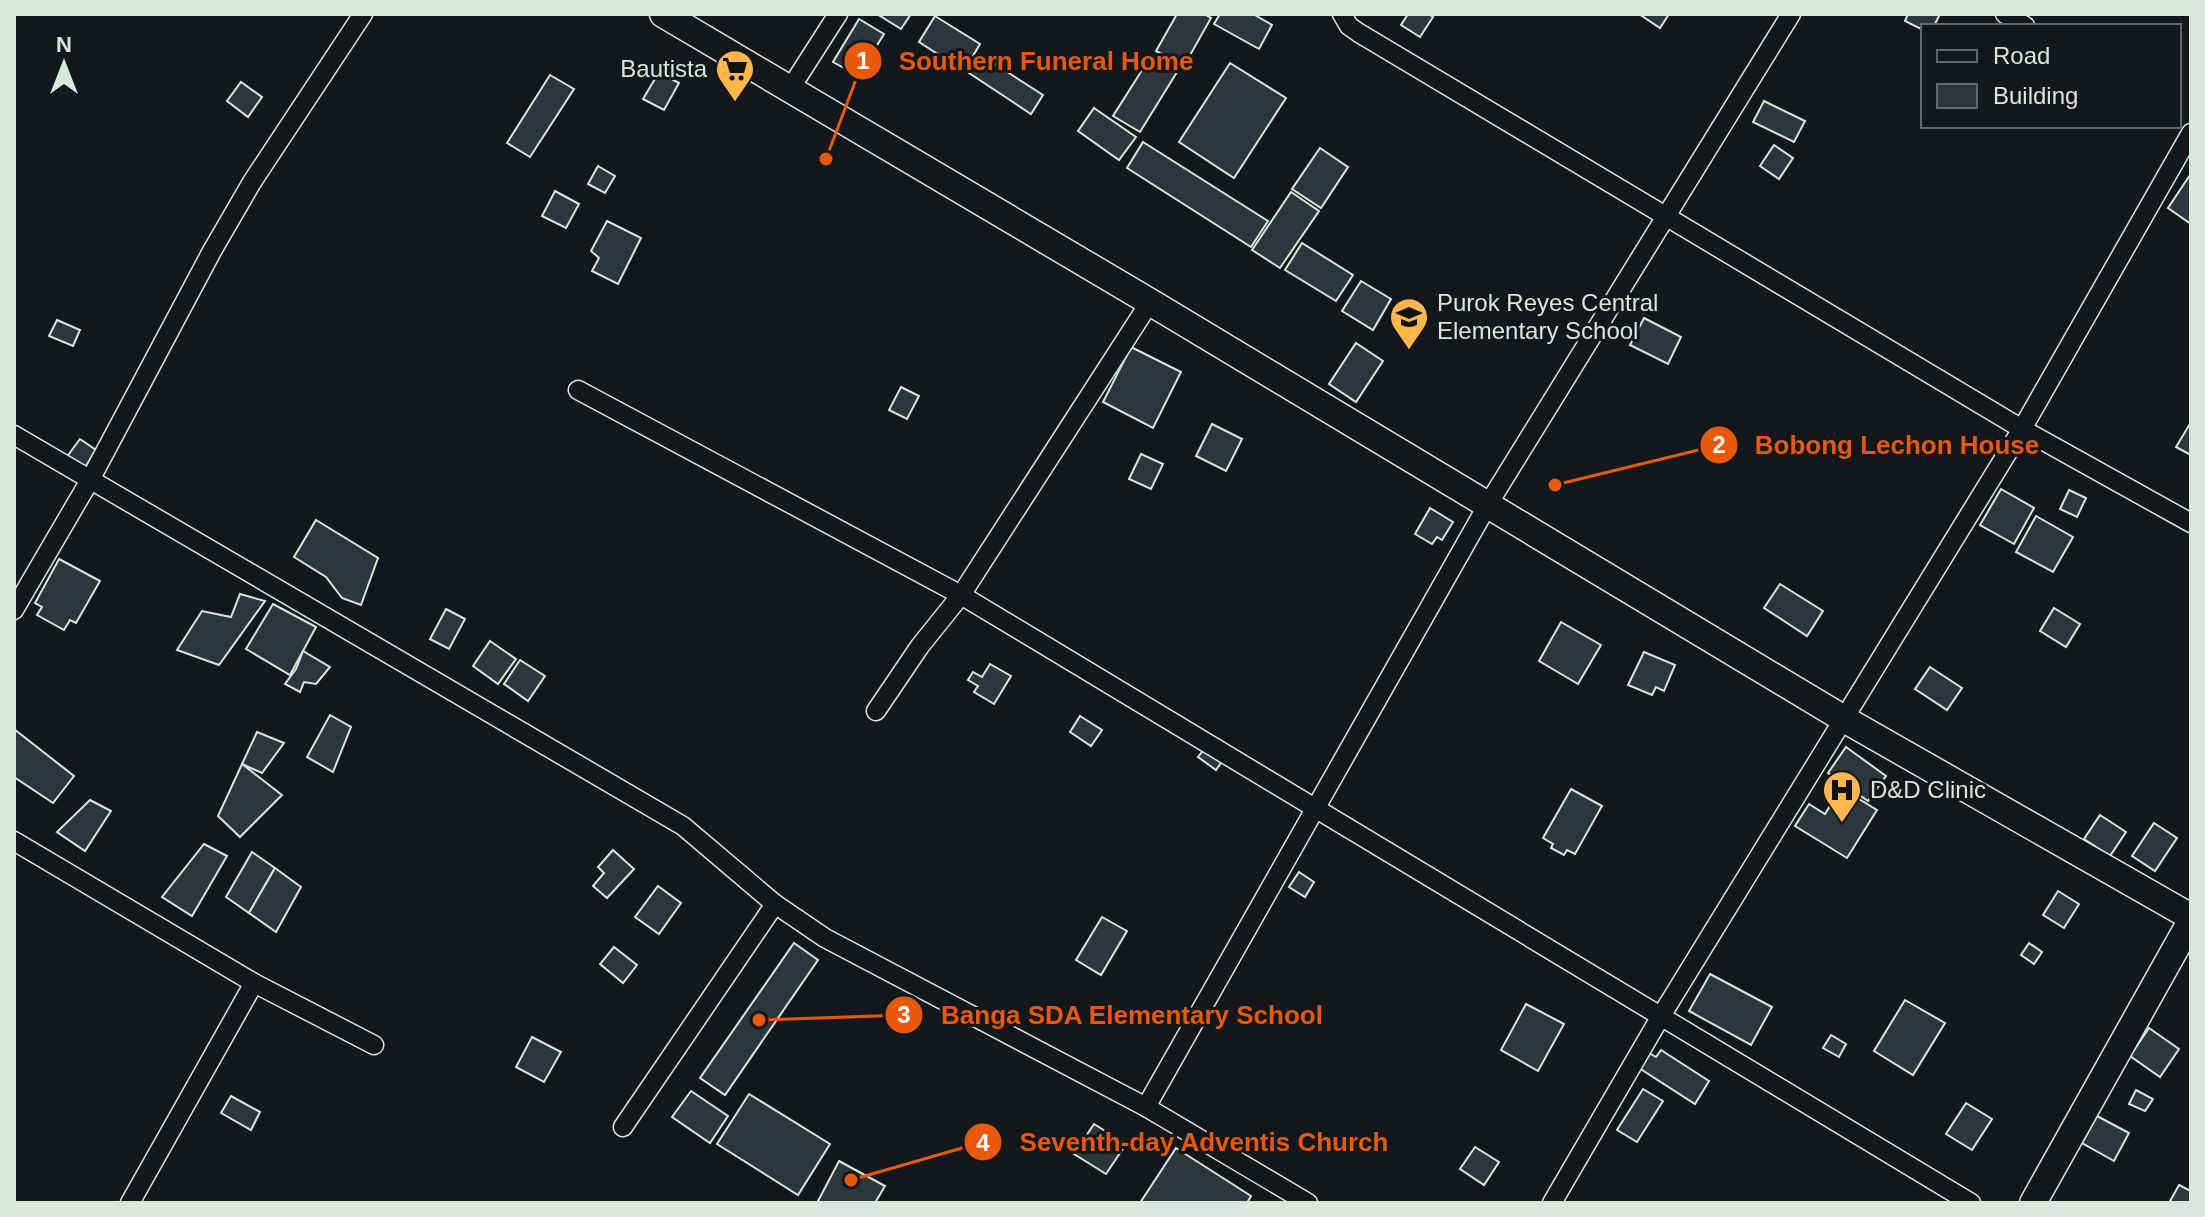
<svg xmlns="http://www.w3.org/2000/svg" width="2205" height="1217" font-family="Helvetica,sans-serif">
<rect width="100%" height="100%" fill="#14181c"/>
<g fill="#2c363c" stroke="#d8e6dc" stroke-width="2">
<polygon points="877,14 911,14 901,29"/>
<polygon points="1177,14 1204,14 1211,18 1184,66 1156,51"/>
<polygon points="1220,14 1253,14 1272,25 1259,49 1214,24"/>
<polygon points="1408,14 1429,14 1433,17 1420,37 1401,25"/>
<polygon points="1639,14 1669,14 1660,28"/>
<polygon points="1908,14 1940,14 1934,26 1923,26 1923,30 1905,21"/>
<polygon points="935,16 980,44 964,71 919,42"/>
<polygon points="859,19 884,34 858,76 833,62"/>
<polygon points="981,55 1043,95 1031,114 969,73"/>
<polygon points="1151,56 1177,72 1140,132 1113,116"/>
<polygon points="1230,63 1286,98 1234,178 1179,142"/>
<polygon points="659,72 679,83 664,110 643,99"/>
<polygon points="550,75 574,89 530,157 507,143"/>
<polygon points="241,82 262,97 248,117 227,101"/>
<polygon points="1764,101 1805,121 1794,142 1753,122"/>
<polygon points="1094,108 1136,137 1119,160 1078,131"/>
<polygon points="1143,142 1268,221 1251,247 1127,168"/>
<polygon points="1774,145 1793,158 1779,179 1760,166"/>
<polygon points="1320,148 1348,167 1321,208 1292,189"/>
<polygon points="598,166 615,176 605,193 588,184"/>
<polygon points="2190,175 2191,175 2191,224 2168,208"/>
<polygon points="555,191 579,204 566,228 542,216"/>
<polygon points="1291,192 1319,211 1280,268 1252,250"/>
<polygon points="607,221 641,238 618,284 592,271 599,258 591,251"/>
<polygon points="1302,243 1353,275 1336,301 1285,270"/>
<polygon points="1361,281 1391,299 1373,330 1342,311"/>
<polygon points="1644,318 1681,337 1668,364 1630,345"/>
<polygon points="57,320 80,330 73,346 49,336"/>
<polygon points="1356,343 1383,361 1356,402 1329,384"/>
<polygon points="1131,347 1181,372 1153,428 1103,402"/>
<polygon points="901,387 919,396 907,419 889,410"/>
<polygon points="2191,422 2191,455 2176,447"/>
<polygon points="1212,424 1242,439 1226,471 1196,456"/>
<polygon points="80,439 96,450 84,469 66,458"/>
<polygon points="1141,454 1163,464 1151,489 1129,479"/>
<polygon points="2001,489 2034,508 2014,544 1980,525"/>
<polygon points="2069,490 2086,498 2077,517 2060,509"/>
<polygon points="1430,508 1453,522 1442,540 1437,537 1432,544 1415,534"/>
<polygon points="2036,516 2073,537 2053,572 2016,552"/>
<polygon points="316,520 378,558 361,605 342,598 326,577 294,557"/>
<polygon points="59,559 100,581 76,623 70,620 64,630 37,615 42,607 35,603"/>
<polygon points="1780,584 1823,611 1807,636 1764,608"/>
<polygon points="240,594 265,601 219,665 177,650 202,611 231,617"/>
<polygon points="273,604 316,627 290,675 246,649"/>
<polygon points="2054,608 2080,624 2066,647 2040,631"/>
<polygon points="446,609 465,619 449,649 430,639"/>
<polygon points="1561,622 1601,645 1578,684 1539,661"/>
<polygon points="490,641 516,659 498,684 473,666"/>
<polygon points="303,651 330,667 316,684 304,682 300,692 285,684 296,669"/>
<polygon points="1644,652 1675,665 1664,691 1656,687 1652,695 1628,685"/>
<polygon points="520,660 545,676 528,701 504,684"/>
<polygon points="990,664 1011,676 994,704 974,692 978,686 968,680 973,672 982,677"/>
<polygon points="1930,667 1962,688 1947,710 1915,689"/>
<polygon points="330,715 351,727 333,772 307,757"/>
<polygon points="1080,716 1102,730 1091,746 1070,732"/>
<polygon points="14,729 74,776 53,803 14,777"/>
<polygon points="257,732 284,743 262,773 242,764"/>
<polygon points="1206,747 1223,760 1216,770 1198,757"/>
<polygon points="1846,747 1886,776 1868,801 1828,773"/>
<polygon points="242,764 282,795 240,837 218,816"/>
<polygon points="1841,788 1877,810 1847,858 1795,826 1809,804 1825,814"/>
<polygon points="1571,789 1602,806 1575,854 1567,850 1564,855 1551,848 1553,844 1543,838"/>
<polygon points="90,800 111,811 85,851 57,832"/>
<polygon points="2100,815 2126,832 2110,856 2084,839"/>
<polygon points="2154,823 2177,838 2155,871 2132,856"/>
<polygon points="204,844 227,856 192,916 162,897"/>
<polygon points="613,850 634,869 607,898 593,886 604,873 598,867"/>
<polygon points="252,852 275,868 249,913 226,897"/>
<polygon points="275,868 301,887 276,932 249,913"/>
<polygon points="1299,872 1314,882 1305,897 1289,887"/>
<polygon points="658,886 681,903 659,934 635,917"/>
<polygon points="2058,891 2079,904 2064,928 2043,915"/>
<polygon points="1102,917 1127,931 1101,975 1076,960"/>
<polygon points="794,943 818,960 725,1095 700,1078"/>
<polygon points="2029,943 2042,952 2034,964 2021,955"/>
<polygon points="614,947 637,965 623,983 600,964"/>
<polygon points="1710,974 1772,1007 1751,1045 1689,1011"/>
<polygon points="1905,1000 1945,1023 1913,1075 1874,1051"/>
<polygon points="1526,1004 1564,1024 1538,1071 1501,1050"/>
<polygon points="2149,1028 2179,1049 2160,1077 2130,1056"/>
<polygon points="1831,1035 1846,1044 1839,1057 1823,1048"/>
<polygon points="532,1037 561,1052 544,1082 516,1067"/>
<polygon points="1661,1050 1709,1081 1695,1104 1639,1068 1649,1053 1656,1057"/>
<polygon points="1643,1089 1663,1101 1637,1142 1617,1130"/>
<polygon points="2136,1090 2153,1099 2145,1111 2129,1104"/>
<polygon points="691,1091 728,1116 710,1143 672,1117"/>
<polygon points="749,1094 830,1144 798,1195 717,1144"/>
<polygon points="231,1096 260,1112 251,1130 221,1113"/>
<polygon points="1966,1103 1992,1119 1972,1150 1946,1134"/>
<polygon points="2097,1116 2129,1133 2114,1161 2082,1143"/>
<polygon points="1094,1124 1126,1144 1106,1174 1074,1154"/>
<polygon points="1475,1147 1499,1162 1484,1185 1460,1169"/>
<polygon points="1176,1148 1251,1196 1247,1203 1140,1203"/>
<polygon points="839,1161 885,1186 875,1203 817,1203"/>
<polygon points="2179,1185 2191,1191 2191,1203 2169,1203"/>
</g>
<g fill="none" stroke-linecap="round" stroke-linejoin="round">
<defs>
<g id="street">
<polyline points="1342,14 1349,26 1359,33 2022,429 2191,523"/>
<polyline points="2005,14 2025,26"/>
<polyline points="790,89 838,14"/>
<polyline points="578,390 961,595 1971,1203"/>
<polyline points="14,435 683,826 775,904 825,938 1146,1107 1308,1203"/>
<polyline points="14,610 90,480 212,251 252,182 363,14"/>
<polyline points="876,711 920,646 961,595 1150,302"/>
<polyline points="14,841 254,983 374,1045"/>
<polyline points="1146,1107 1487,506 1791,14"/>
<polyline points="623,1127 775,904"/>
<polyline points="130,1203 254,983"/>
<polyline points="1552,1203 1661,1016 2022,429 2191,133"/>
</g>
<g id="secondary">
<polyline points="663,14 1150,302 1844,719 2191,917"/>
<polyline points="2033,1203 2191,921"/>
</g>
</defs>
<use href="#street" stroke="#d8e6dc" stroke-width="21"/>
<use href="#secondary" stroke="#d8e6dc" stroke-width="29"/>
<use href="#street" stroke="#14181c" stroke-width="18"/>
<use href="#secondary" stroke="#14181c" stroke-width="26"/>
</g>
<defs>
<symbol id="supermarket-pin" viewBox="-11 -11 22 30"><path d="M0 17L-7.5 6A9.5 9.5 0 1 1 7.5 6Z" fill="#ffb74d" stroke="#14181c"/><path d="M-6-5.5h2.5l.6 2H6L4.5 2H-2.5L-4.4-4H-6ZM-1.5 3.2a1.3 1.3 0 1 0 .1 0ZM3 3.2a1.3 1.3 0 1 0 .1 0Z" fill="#111"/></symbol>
<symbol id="school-pin" viewBox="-11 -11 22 30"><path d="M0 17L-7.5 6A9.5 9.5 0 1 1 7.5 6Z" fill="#ffb74d" stroke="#14181c"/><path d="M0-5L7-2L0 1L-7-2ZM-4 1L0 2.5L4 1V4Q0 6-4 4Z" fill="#111"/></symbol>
<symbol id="hospital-pin" viewBox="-11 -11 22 30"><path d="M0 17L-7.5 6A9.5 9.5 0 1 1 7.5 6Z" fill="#ffb74d" stroke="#14181c"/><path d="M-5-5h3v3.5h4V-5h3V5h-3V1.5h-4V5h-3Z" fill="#111"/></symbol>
</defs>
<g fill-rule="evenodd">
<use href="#supermarket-pin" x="713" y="47" width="44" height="60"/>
<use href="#school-pin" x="1387" y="295" width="44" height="60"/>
<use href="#hospital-pin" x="1820" y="768" width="44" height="60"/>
</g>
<g text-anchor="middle" stroke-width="6" stroke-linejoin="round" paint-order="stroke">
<g font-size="24" fill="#d8e6dc" stroke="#14181c" text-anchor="start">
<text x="707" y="77" text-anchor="end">Bautista</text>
<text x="1437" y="311">Purok Reyes Central<tspan x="1437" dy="28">Elementary School</tspan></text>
<text x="1870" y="798">D&amp;D Clinic</text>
</g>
</g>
<path fill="none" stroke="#e8590c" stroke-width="3" d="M826 159L863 61M1555 485L1719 445M759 1020L904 1015M851 1180L983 1142"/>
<g fill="#e8590c" stroke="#14181c" stroke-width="3">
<circle cx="826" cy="159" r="8"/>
<circle cx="1555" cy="485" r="8"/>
<circle cx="759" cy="1020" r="8"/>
<circle cx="851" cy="1180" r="8"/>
<circle cx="863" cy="61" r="20"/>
<circle cx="1719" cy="445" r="20"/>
<circle cx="904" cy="1015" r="20"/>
<circle cx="983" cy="1142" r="20"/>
</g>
<g font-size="24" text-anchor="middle" font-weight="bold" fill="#fff">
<text x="863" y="69">1</text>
<text x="1719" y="453">2</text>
<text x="904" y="1023">3</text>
<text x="983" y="1151">4</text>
</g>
<g font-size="26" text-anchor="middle" font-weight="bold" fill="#e8590c" stroke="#14181c" stroke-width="6" stroke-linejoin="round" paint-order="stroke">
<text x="1046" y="70">Southern Funeral Home</text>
<text x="1897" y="454">Bobong Lechon House</text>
<text x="1132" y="1024">Banga SDA Elementary School</text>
<text x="1204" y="1151">Seventh-day Adventis Church</text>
</g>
<rect width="2205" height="1217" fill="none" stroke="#d8e6dc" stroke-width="32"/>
<rect x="1921" y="24" width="260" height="104" fill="#14181c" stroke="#626a69" stroke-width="2"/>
<rect x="1937" y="50" width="40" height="12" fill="#14181c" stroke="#626a69" stroke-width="2"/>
<text x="1993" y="64" font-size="24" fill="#d8e6dc">Road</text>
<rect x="1937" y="84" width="40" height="24" fill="#2c363c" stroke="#626a69" stroke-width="2"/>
<text x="1993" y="104" font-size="24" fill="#d8e6dc">Building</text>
<g transform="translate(64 64)" stroke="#14181c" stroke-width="6" paint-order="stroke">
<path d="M0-6L14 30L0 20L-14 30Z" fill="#d8e6dc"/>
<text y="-12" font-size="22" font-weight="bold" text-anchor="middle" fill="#d8e6dc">N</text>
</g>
</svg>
